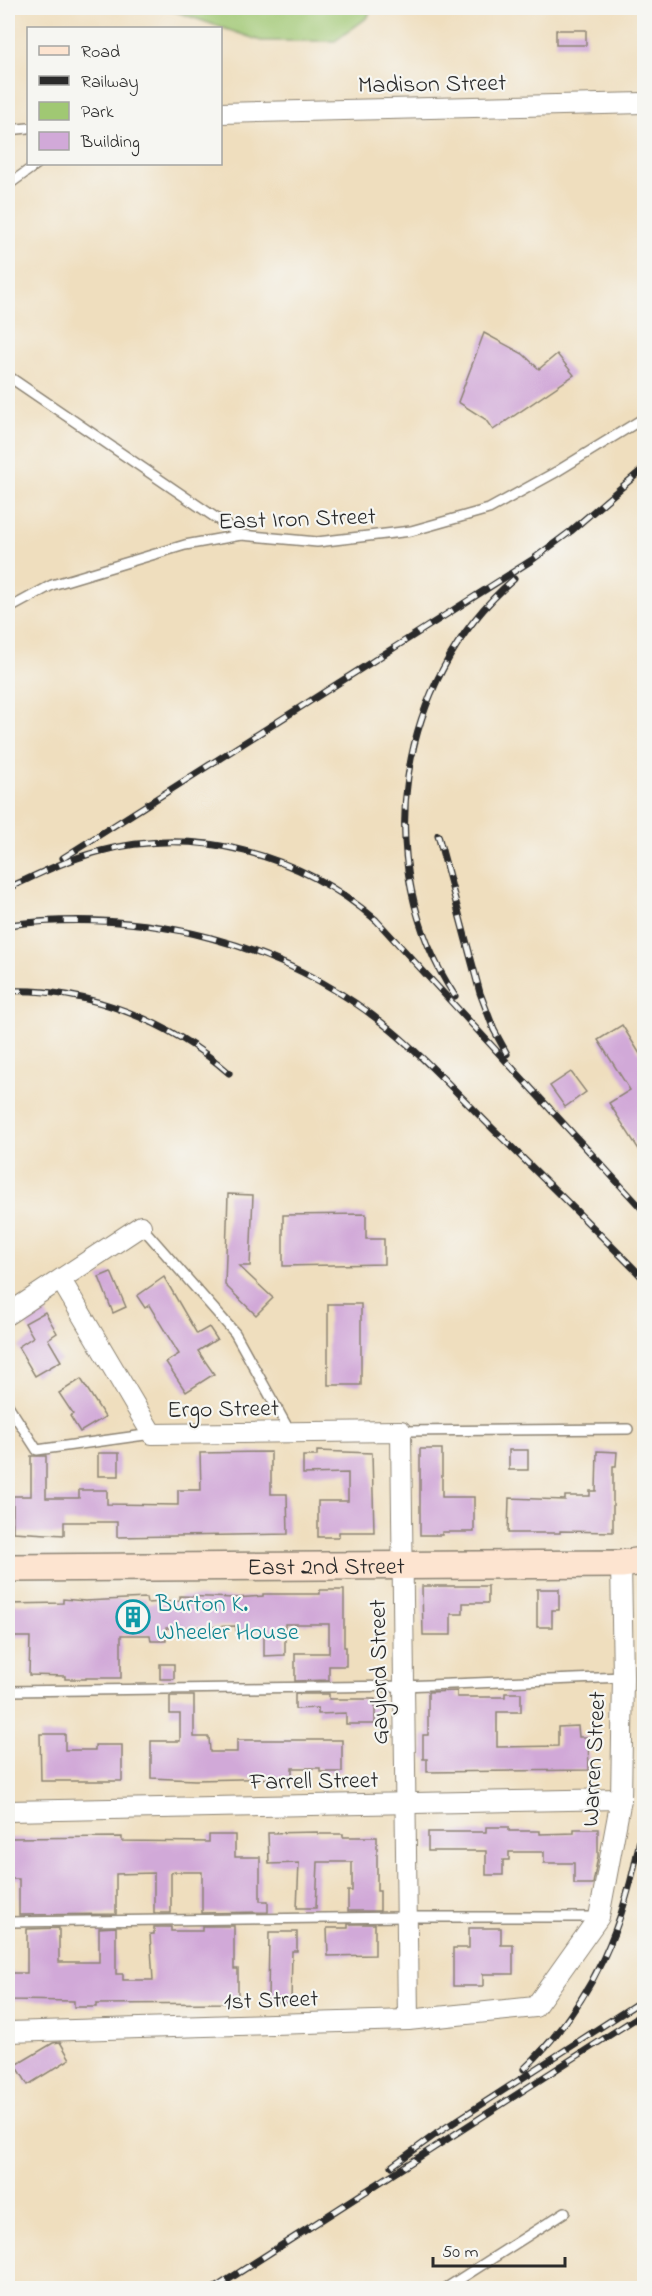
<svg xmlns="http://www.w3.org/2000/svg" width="652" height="2296" font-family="'Indie Flower',sans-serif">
<rect width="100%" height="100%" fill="#f6f6f2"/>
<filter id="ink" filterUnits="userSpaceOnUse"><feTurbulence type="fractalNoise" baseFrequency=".0167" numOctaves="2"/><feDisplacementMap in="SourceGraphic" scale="12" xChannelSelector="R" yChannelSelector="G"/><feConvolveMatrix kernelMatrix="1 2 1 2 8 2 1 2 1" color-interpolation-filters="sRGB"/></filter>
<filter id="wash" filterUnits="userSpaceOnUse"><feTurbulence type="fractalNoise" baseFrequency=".008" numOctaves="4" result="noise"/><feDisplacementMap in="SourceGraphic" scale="24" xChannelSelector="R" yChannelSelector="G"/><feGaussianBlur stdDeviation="1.35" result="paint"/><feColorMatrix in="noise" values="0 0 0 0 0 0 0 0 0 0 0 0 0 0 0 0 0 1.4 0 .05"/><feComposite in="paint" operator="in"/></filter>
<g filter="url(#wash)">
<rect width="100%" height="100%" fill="#efdebe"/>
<polygon fill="#a0c873" stroke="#667a4f" stroke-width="1.5" points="165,8 371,8 368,17 335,41 261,41"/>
<g id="blocks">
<g fill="#d1a9d8">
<rect x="556" y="30" width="30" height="15"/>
<polygon points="484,333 523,354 539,369 557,354 574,375 493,430 485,419 458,402"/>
<polygon points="622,1025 645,1062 645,1159 609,1103 630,1090 598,1040"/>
<polygon points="571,1072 586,1092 565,1107 550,1086"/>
<polygon points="228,1194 253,1195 250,1266 239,1266 273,1298 256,1315 225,1285"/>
<polygon points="366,1214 366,1239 384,1239 384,1264 283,1266 283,1215"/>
<polygon points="111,1272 126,1307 113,1313 99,1277"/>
<polygon points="164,1277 197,1334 209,1327 217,1339 198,1351 214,1374 186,1392 166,1362 179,1354 149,1305 145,1308 137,1296"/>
<rect x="328" y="1304" width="33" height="81"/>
<polygon points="45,1312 57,1333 48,1339 61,1361 35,1376 18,1347 33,1337 25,1323"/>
<polygon points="81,1379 105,1417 80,1432 70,1416 73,1414 59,1393"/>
<polygon points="420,1449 442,1449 442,1497 474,1497 474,1532 442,1532 442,1535 420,1535"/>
<rect x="509" y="1450" width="19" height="20"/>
<polygon points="317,1451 372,1453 374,1532 339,1532 339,1537 318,1537 318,1501 348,1501 348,1473 303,1474 303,1456 317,1456"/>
<polygon points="597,1451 617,1452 616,1466 613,1466 613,1532 560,1531 560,1533 508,1533 509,1498 565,1500 565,1496 590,1496 590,1491 596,1491"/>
<polygon points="271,1452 271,1494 287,1494 288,1534 117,1537 117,1522 64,1522 64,1535 13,1532 13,1496 31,1496 31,1456 46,1456 46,1498 79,1498 79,1490 107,1490 107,1504 178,1505 178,1490 201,1490 200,1453"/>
<rect x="98" y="1453" width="21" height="23"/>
<polygon points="422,1586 488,1586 488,1603 463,1603 463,1614 451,1614 451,1635 423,1635"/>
<polygon points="537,1589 559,1589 559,1610 552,1610 552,1627 537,1627"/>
<polygon points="320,1590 344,1590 344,1647 346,1647 346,1666 329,1666 329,1680 295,1681 295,1653 329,1653 329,1624 285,1624 285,1655 264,1656 264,1630 236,1630 236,1626 166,1628 166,1641 151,1641 150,1635 121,1635 121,1678 86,1678 86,1679 65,1679 65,1676 29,1675 30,1637 8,1637 8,1604 63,1603 63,1599 85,1601 146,1598 147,1603 180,1601 180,1596 236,1598 263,1596 263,1594 320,1594"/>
<rect x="160" y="1664" width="14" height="15"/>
<polygon points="457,1691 457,1697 505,1697 505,1693 521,1693 521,1712 497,1712 497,1747 558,1746 558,1727 578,1726 579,1737 588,1737 589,1770 427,1772 427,1759 423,1759 423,1735 428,1735 428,1692"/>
<polygon points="295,1694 329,1694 329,1699 375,1699 375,1724 346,1724 346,1713 318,1714 318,1708 295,1709"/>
<polygon points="170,1696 194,1696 194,1737 209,1737 210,1752 237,1752 237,1740 342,1740 342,1772 320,1772 320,1768 292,1768 292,1778 195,1780 151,1778 151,1741 180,1741 180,1714 170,1714"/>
<polygon points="40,1734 65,1734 65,1750 95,1750 95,1745 122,1745 122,1781 41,1781"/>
<polygon points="486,1827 509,1827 509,1831 540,1831 540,1834 574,1833 574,1829 598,1829 598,1856 593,1884 574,1884 574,1863 544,1863 544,1852 509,1852 509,1860 503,1860 503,1875 486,1875 486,1851 428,1851 428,1832 486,1832"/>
<polygon points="318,1832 318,1834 343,1834 343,1837 377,1837 377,1891 380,1891 380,1911 348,1911 348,1891 352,1891 352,1862 318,1862 316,1908 297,1908 299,1863 269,1864 268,1833"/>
<polygon points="209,1835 235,1835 235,1857 260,1857 260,1901 268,1901 268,1912 202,1913 202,1872 175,1872 171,1873 171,1913 154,1913 154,1873 116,1874 116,1914 19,1915 19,1879 8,1879 8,1838 122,1837 122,1841 209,1842"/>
<polygon points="348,1924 375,1924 375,1955 328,1956 327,1928 348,1928"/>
<polygon points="202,1926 234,1926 234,1969 238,1969 238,2003 96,2004 96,2007 74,2007 74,2001 11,2000 11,1973 27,1973 27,1929 59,1928 59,1962 99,1962 99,1928 116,1927 116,1974 123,1974 123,1980 153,1980 150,1934 154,1934 154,1927 171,1927 171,1931 202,1931"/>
<polygon points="469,1928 501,1928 501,1945 513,1945 513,1974 483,1974 483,1986 453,1986 453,1948 469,1948"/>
<polygon points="269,1932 297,1932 297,1951 292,1951 291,2003 268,2002"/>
<polygon points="60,2042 70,2059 28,2085 16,2065 53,2043"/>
</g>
</g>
</g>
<g filter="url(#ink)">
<use href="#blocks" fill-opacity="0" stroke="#8d8474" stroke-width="1.5"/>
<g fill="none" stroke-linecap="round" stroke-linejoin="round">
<defs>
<g id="lane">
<polyline points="8,130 28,128"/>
<polyline points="8,185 37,164"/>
<polyline points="8,376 241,535"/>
<polyline points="8,609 52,585 185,545 241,535 317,542 411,531 489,509 556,472 644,418"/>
<polyline points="141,1226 235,1333 290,1432"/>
<polyline points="8,1405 37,1450 152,1434"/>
<polyline points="401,1431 628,1429"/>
<polyline points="8,1691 404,1686 623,1677"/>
<polyline points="8,1922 406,1917 599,1917"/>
<polyline points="446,2288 565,2212"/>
</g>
<g id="street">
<polyline points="220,113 644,103"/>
<polyline points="61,1280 152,1434 401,1431 408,2020"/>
<polyline points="8,1314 141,1226"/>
<polyline points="8,1811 621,1799"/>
<polyline points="8,2032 408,2020 535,2007 599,1917 621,1799 623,1677 621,1564"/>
</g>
<g id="secondary">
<path id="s1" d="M8 1568 621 1564 644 1561"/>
</g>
</defs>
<use href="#lane" stroke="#8d8474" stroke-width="12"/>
<use href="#street" stroke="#8d8474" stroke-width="22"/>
<use href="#secondary" stroke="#8d8474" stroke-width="30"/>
<use href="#lane" stroke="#fff" stroke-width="9"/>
<use href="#street" stroke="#fff" stroke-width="20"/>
<use href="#secondary" stroke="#fde4d0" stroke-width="27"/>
<defs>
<g id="rail">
<polyline points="438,835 480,993 494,1030 507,1054"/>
<polyline points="63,858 532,560 571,531 644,468"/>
<path d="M8 888C37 875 66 860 97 852 196 825 300 854 376 920L644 1211"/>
<path d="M8 925C144 908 284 941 391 1030 426 1059 457 1093 489 1125 541 1176 593 1227 644 1279"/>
<path d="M8 991C87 988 170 1021 229 1073"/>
<path d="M455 996C369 865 396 681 514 579"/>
<path d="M524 2069C594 2002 626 1922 642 1828"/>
<polyline points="392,2166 436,2134 644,1999"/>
<polyline points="215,2288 644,2013"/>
</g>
</defs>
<use href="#rail" stroke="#2b2b2b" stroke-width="7"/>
<use href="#rail" stroke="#f6f6f2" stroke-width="4.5" stroke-dasharray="14" stroke-linecap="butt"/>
</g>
</g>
<defs>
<symbol id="building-ring" viewBox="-11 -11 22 22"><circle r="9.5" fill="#f6f6f2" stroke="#0f9aa8" stroke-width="1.5"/><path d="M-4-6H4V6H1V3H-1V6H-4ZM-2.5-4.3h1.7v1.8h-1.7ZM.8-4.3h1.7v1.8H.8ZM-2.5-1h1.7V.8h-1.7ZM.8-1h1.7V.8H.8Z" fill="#0f9aa8"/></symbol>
</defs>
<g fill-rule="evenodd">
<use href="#building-ring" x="114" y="1598" width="38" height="38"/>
</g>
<g text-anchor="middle" stroke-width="4.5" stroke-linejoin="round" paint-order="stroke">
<g font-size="24" fill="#2b2b2b" stroke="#f6f6f2">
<text transform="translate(432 83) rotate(-1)" y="8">Madison Street</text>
<text transform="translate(297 518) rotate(-2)" y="8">East Iron Street</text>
<text transform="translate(223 1408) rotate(-1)" y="8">Ergo Street</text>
<text dy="8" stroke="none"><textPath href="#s1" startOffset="318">East 2nd Street</textPath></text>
<text transform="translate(378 1672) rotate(-91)" y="8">Gaylord Street</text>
<text transform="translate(593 1759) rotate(-87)" y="8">Warren Street</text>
<text transform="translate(314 1780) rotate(-1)" y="8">Farrell Street</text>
<text transform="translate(271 1999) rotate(-2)" y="8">1st Street</text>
</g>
<g font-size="24" fill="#0d838f" stroke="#f6f6f2" text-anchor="start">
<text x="156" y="1611">Burton K.<tspan x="156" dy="28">Wheeler House</tspan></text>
</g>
</g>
<rect width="652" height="2296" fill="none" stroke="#f6f6f2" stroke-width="30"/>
<rect x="27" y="27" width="195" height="138" fill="#f6f6f2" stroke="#a5a5a2" stroke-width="1.5"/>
<rect x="39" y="46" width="30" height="9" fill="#fde4d0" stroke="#a5a5a2" stroke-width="1.5"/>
<text x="81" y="57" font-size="18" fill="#2b2b2b">Road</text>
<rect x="39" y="76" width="30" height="9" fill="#2b2b2b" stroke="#a5a5a2" stroke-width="1.5"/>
<text x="81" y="87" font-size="18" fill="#2b2b2b">Railway</text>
<rect x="39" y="102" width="30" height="18" fill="#a0c873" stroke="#a5a5a2" stroke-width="1.5"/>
<text x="81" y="117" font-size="18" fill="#2b2b2b">Park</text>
<rect x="39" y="132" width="30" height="18" fill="#d1a9d8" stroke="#a5a5a2" stroke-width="1.5"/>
<text x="81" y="147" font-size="18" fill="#2b2b2b">Building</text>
<path d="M433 2257v9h132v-9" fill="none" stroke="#2b2b2b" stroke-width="3"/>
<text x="442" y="2257" font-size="18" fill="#2b2b2b" stroke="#f6f6f2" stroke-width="4.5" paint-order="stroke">50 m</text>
</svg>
